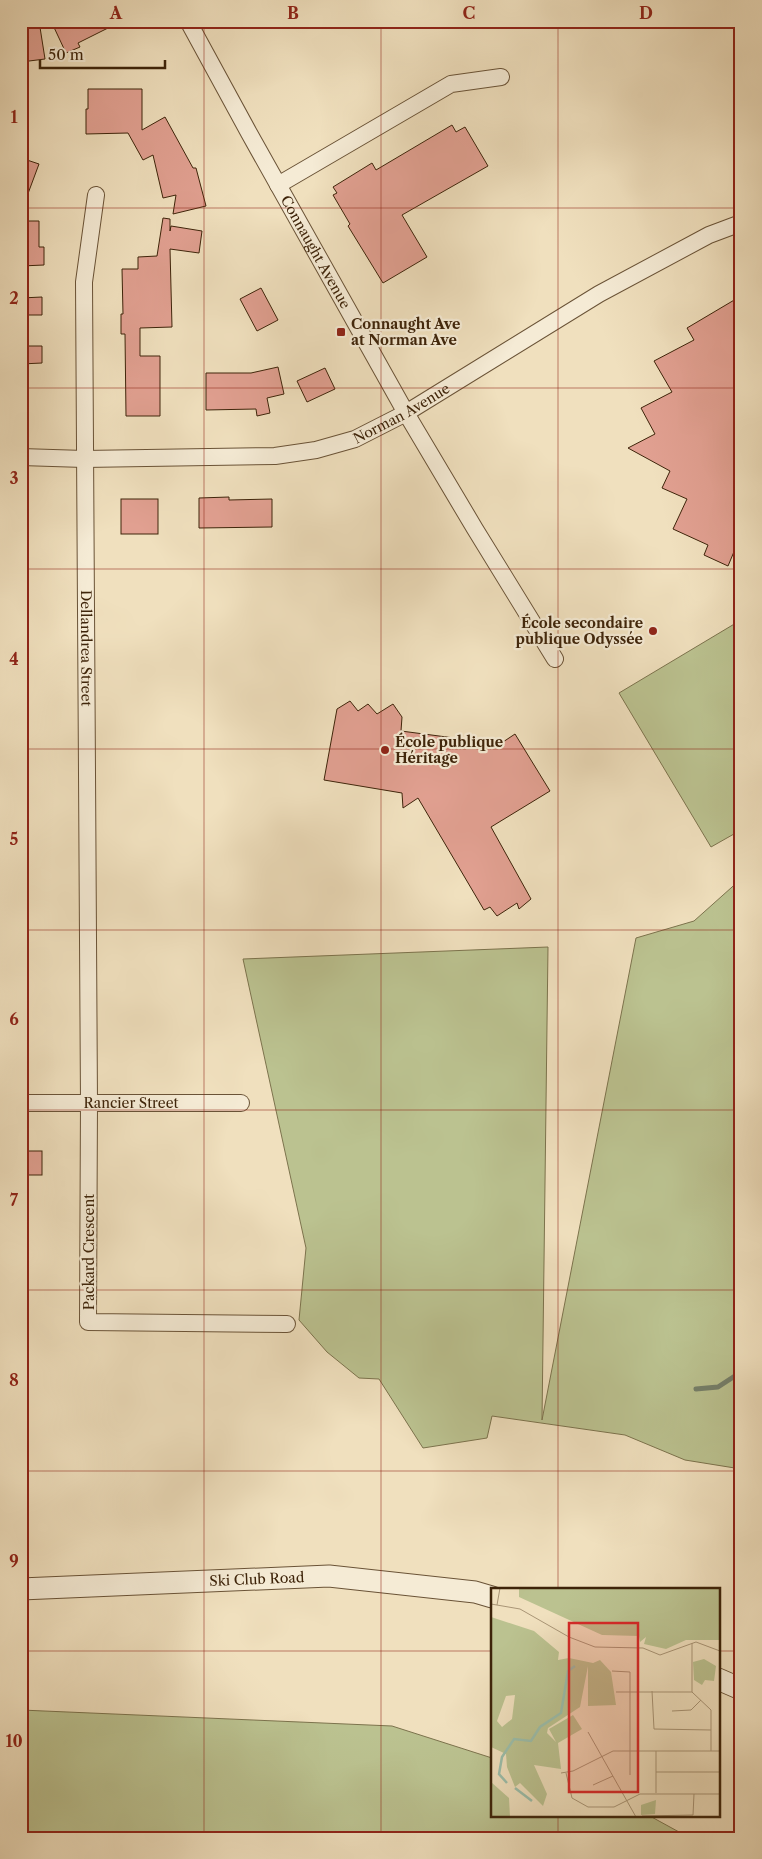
<svg xmlns="http://www.w3.org/2000/svg" width="762" height="1859" font-family="'Libre Caslon Text',serif">
<rect width="100%" height="100%" fill="#f0e0be"/>
<filter id="stains"><feTurbulence type="fractalNoise" baseFrequency=".004" numOctaves="4"/><feColorMatrix values="0 0 0 0 .2 0 0 0 0 .09 0 0 0 0 .02 0 0 0 .5 -.17"/></filter>
<radialGradient id="worn" r=".72"><stop offset=".6" stop-color="#630" stop-opacity="0"/><stop offset="1" stop-color="#630" stop-opacity=".3"/></radialGradient>
<g fill="#bbc290" stroke="#7c734d">
<polygon points="741,620 741,830 711,847 619,693"/>
<polygon points="741,879 741,1469 685,1460 625,1435 492,1416 487,1438 423,1448 379,1379 359,1378 327,1352 299,1320 306,1248 243,959 548,947 542,1420 636,938 694,921"/>
<polygon points="21,1710 392,1726 492,1758 492,1815 648,1815 690,1838 21,1838"/>
</g>
<g fill="none" stroke-linecap="round" stroke-linejoin="round">
<polyline stroke="#76806b" stroke-width="5" points="696,1389 718,1387 741,1372"/>
</g>
<g fill="#e1a091" stroke="#3e240a">
<polygon points="21,21 39,21 45,59 21,62"/>
<polygon points="51,21 122,21 78,43 80,47 66,53"/>
<polygon points="88,89 142,89 142,130 165,117 193,168 196,168 206,206 173,214 176,195 163,198 153,155 143,160 128,133 86,134 86,109 88,109"/>
<polygon points="452,125 456,132 465,127 488,166 402,215 427,257 383,283 348,226 350,224 333,195 337,193 333,187 372,163 376,170"/>
<polygon points="21,158 39,164 23,207 21,207"/>
<polygon points="163,218 170,219 170,231 171,226 202,231 199,253 170,249 172,327 140,328 140,356 160,356 160,416 126,416 125,334 121,334 121,314 123,314 122,269 138,269 138,257 157,256"/>
<polygon points="21,221 39,221 39,247 44,247 44,265 21,266"/>
<polygon points="261,288 278,320 257,331 240,299"/>
<polygon points="741,296 741,535 728,566 704,555 708,545 673,529 687,499 662,488 670,471 628,448 655,434 641,408 672,392 654,361 694,340 687,328"/>
<polygon points="42,297 42,315 21,315 21,298"/>
<polygon points="21,346 42,346 42,363 21,364"/>
<polygon points="278,367 284,394 267,398 270,413 257,416 256,409 206,410 206,373 251,373"/>
<polygon points="325,368 335,389 307,402 297,381"/>
<polygon points="229,497 229,500 272,499 272,527 199,528 199,498"/>
<rect x="121" y="499" width="37" height="35"/>
<polygon points="350,701 358,711 368,704 377,714 393,704 402,717 401,731 500,744 515,734 550,791 491,827 531,899 519,909 517,903 497,916 490,907 484,910 418,798 403,808 402,793 324,780 337,709"/>
<rect x="21" y="1151" width="21" height="24"/>
</g>
<g fill="none" stroke-linecap="round" stroke-linejoin="round">
<defs>
<g id="minor">
<path id="s1" d="M188 21 249 133 406 413 475 529 555 659"/>
<polyline points="278,185 451,84 501,77"/>
<path id="s2" d="M96 195 84 282 89 1102 88 1322 287 1324"/>
<path id="s3" d="M21 457 84 459 275 456 316 450 355 439 406 413 599 294 709 235 741 223"/>
<path id="s4" d="M21 1103H241"/>
</g>
<g id="tertiary">
<path id="s5" d="M21 1589 329 1576 475 1592 492 1597"/>
<polyline points="718,1679 741,1689"/>
</g>
</defs>
<use href="#minor" stroke="#6a5337" stroke-width="18"/>
<use href="#tertiary" stroke="#6a5337" stroke-width="23"/>
<use href="#minor" stroke="#f5ebd5" stroke-width="16"/>
<use href="#tertiary" stroke="#f5ebd5" stroke-width="21"/>
</g>
<path fill="none" stroke="#8f2418" stroke-width="1" stroke-opacity="0.55" d="M204 21V1838M381 21V1838M558 21V1589M21 208H741M21 388H741M21 569H741M21 749H741M21 930H741M21 1110H741M21 1290H741M21 1471H741M21 1651H492M718 1651H741M558 1815V1838"/>
<g fill="#8f2418" stroke="#f5ebd5" stroke-width="2">
<rect x="336" y="327" width="10" height="10" rx="2.5"/>
<circle cx="653" cy="631" r="5"/>
<circle cx="385" cy="750" r="5"/>
</g>
<g text-anchor="middle" stroke-width="4.5" stroke-linejoin="round" paint-order="stroke">
<g font-size="14" fill="#3e240a" stroke="#f5ebd5">
<text dy="5" stroke="none"><textPath href="#s1" startOffset="264">Connaught Avenue</textPath></text>
<text dy="5" stroke="none"><textPath href="#s3" startOffset="389">Norman Avenue</textPath></text>
<text dy="5" stroke="none"><textPath href="#s2" startOffset="454">Dellandrea Street</textPath></text>
<text dy="5" stroke="none"><textPath href="#s4" startOffset="110">Rancier Street</textPath></text>
<text transform="translate(89 1252) rotate(-90)" y="5">Packard Crescent</text>
<text dy="5" stroke="none"><textPath href="#s5" startOffset="236">Ski Club Road</textPath></text>
</g>
<g font-size="14" font-weight="bold" fill="#3e240a" stroke="#f5ebd5" text-anchor="start">
<text x="351" y="329">Connaught Ave<tspan x="351" dy="16">at Norman Ave</tspan></text>
<text x="643" y="628" text-anchor="end">École secondaire<tspan x="643" dy="16">publique Odyssée</tspan></text>
<text x="395" y="747">École publique<tspan x="395" dy="16">Héritage</tspan></text>
</g>
</g>
<g transform="translate(491 1588)">
<rect width="229" height="229" fill="#f0e0be"/>
<path d="M28 0H229V52H195L175 61 153 56 155 49 149 54 148 48 111 47 28 9ZM0 29 43 43 68 64 67 72 78 70 102 75 109 72 120 84 125 117 97 118V78L89 119 57 140 56 145 65 154 58 141 82 127 91 141 67 155 70 181 43 177 56 206 52 218 29 195 24 199 16 179 15 166 0 159ZM24 107 21 131 11 139 6 133 15 108ZM213 71 225 78 223 93 214 92 211 97 203 92 202 74ZM0 194 18 210 19 229H0ZM165 212 164 226 150 227V217Z" fill="#bbc290" fill-rule="evenodd"/>
<path fill="none" stroke="#9bbeab" stroke-width="2.5" d="M16 195 8 186 11 169 23 151 40 153 49 139 70 125 77 83 84 78M24 200 41 213"/>
<path fill="none" stroke="#a99576" stroke-width="1" d="M0 16 29 21 78 49 104 59 152 60 169 67 205 54 229 63M6 17 9 0M121 83 139 84V187M161 103 163 141 220 142M125 104H201L220 122V163M201 104V55M181 123 200 122 210 112M97 144 145 229M165 163V205M165 184H229M70 185 82 183 122 163H229M75 185 81 210 97 219H123L149 206H229M102 197 122 188M151 228 202 227 203 206"/>
<path fill="#d62828" fill-opacity="0.15" stroke="#d62828" stroke-width="2.5" d="M78 35H147V204H78Z"/>
<rect width="229" height="229" fill="none" stroke="#3e240a" stroke-width="2.5"/>
</g>
<rect width="762" height="1859" fill="none" stroke="#f0e0be" stroke-width="55"/>
<path d="M40 60v8h125v-8" fill="none" stroke="#3e240a" stroke-width="2.5"/>
<text x="48" y="60" font-size="15" fill="#3e240a" stroke="#f5ebd5" stroke-width="4" paint-order="stroke">50 m</text>
<rect x="28" y="28" width="706" height="1804" fill="none" stroke="#8f2418" stroke-width="2"/>
<g font-size="16" text-anchor="middle" font-weight="bold" fill="#8f2418">
<text x="116" y="19">A</text>
<text x="293" y="19">B</text>
<text x="469" y="19">C</text>
<text x="646" y="19">D</text>
<text x="14" y="123">1</text>
<text x="14" y="304">2</text>
<text x="14" y="484">3</text>
<text x="14" y="665">4</text>
<text x="14" y="845">5</text>
<text x="14" y="1025">6</text>
<text x="14" y="1206">7</text>
<text x="14" y="1386">8</text>
<text x="14" y="1567">9</text>
<text x="14" y="1747">10</text>
</g>
<rect width="100%" height="100%" filter="url(#stains)"/>
<rect width="100%" height="100%" fill="url(#worn)"/>
</svg>
